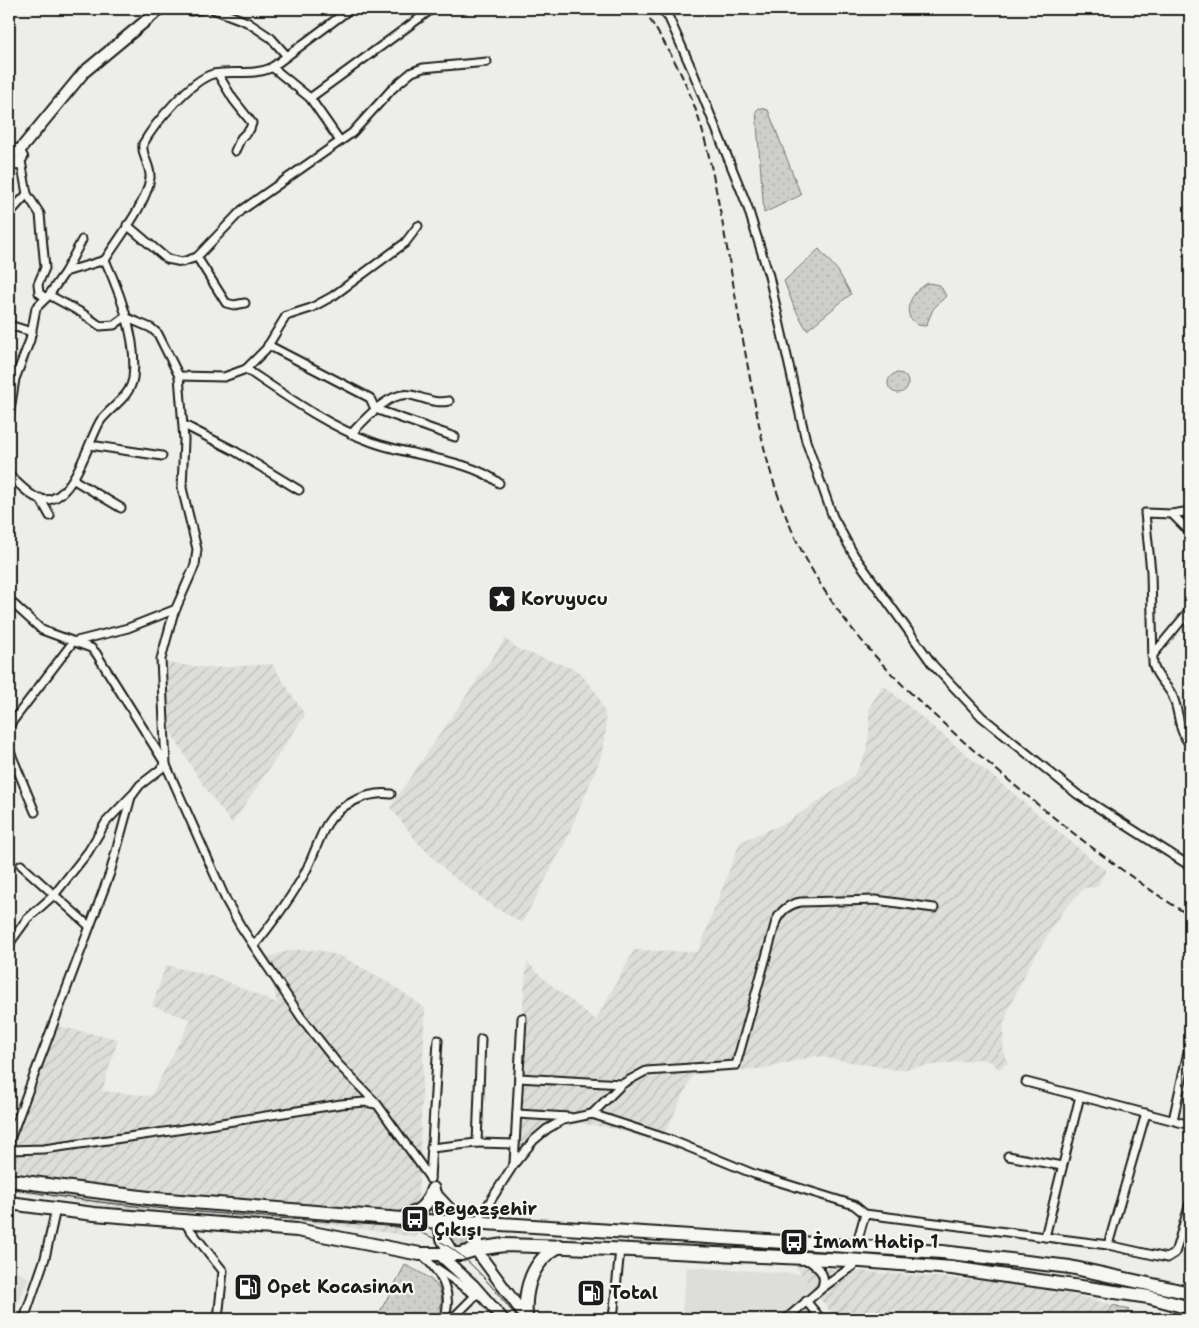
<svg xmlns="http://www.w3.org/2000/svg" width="1199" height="1328" font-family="'Shantell Sans',sans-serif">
<defs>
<pattern id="industrial-furrows" width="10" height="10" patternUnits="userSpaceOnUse" patternTransform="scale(1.25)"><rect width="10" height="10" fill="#ddddda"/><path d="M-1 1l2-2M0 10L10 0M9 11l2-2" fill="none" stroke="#bdbdba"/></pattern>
<pattern id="grass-dots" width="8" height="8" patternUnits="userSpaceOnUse" patternTransform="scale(1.25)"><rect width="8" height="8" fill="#cececb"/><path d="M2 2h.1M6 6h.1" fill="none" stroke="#b0b0ae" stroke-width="1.8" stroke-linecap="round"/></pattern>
</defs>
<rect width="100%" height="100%" fill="#edede9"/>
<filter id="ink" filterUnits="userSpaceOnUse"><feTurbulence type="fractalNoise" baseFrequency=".02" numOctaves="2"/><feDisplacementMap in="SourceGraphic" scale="10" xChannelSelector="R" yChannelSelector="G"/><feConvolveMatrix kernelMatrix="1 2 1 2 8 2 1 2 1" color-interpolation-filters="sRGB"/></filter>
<g filter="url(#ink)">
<g fill="#ddddda">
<polygon points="9,1267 29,1278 11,1319 9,1319"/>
<polygon points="687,1267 817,1275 817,1284 779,1319 681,1319"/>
</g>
<g fill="url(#industrial-furrows)">
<polygon points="505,639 520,650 574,669 580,673 598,695 605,714 606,729 601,757 565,843 522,923 493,906 452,876 418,843 390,807"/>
<polygon points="158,662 210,668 272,664 305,715 232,824 203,785 167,726 159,691"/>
<polygon points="883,685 1106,871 1097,887 1084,888 1062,912 1030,964 1009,1008 1004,1025 1003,1048 1008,1063 999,1069 991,1062 980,1059 897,1070 815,1056 766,1068 693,1075 660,1143 616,1129 578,1123 560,1128 550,1134 516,1164 508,1161 527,962 546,981 596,1020 634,950 698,952 740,842 787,822 850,780 858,769 866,752 869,732 869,708"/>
<polygon points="292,950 318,950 341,956 388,982 425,1008 417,1237 334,1225 126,1209 9,1191 9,1143 51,1025 118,1039 102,1091 151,1096 191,1020 152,1006 166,965 216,977 277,1003 267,957"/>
<polygon points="795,1266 1009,1283 1061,1292 1114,1305 1101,1319 836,1319"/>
</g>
<g fill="url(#grass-dots)" stroke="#757574">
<polygon points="759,108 768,110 801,195 764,213 756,111"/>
<polygon points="819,249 838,271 851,294 807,330 794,307 784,281"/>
<path d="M928 283 940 285 946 296 933 309 926 326 918 325 910 318C904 304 916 289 928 283Z"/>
<circle cx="898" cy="383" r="10"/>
<polygon points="447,1226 465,1230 473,1244 455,1251 445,1235"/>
<path d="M405 1265C430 1277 452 1287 436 1319H376Z"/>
<polygon points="1114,1305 1129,1310 1123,1319 1101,1319"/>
</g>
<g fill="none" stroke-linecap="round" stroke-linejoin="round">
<defs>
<g id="street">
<polyline points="189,9 191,11 202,9"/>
<polyline points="213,9 247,22 271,38 287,56"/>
<polyline points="661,9 669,18 693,72 747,205 769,276 806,441 833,517 854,555 933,665 982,717 1077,794 1190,866"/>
<polyline points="272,67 310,98 340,141"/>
<polyline points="218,74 233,99 252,123 250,129 241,138 235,151"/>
<polyline points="310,98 432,9"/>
<polyline points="27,194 40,214 45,268 38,284 39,293 46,298"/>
<polyline points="9,214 27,194 21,161"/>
<polyline points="127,225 167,259 182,262 197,257 242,210 352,133 393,88 412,72 423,68 487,62"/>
<polyline points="197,257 226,303 234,305 245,303"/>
<polyline points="65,272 82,240"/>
<polyline points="9,325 32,332"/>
<polyline points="268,345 370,398 375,409 455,437"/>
<path d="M246 369C286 396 326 425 372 442 409 456 470 459 499 483"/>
<polyline points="179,376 224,377 246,369 266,349 286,316 311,308 333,296 405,243 418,226"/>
<path d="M9 417 15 379 30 340 36 308 49 295 65 272 105 260C119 238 147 203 150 178 151 165 141 156 143 144 154 124 191 80 213 74 232 70 253 76 271 68L350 9"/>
<polyline points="184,425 233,450 299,490"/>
<path d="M351 434C364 420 390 390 411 395 425 398 434 404 449 401"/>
<polyline points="90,445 162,456"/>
<path d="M9 475C17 482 26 492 35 497 71 516 89 437 101 420 112 406 130 397 133 378 138 341 120 293 105 260"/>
<polyline points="74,480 121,508"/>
<polyline points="40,498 50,516"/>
<path d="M1190 511 1172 514 1145 513 1151 572 1153 664C1156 678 1168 685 1173 697 1180 714 1178 731 1190 745"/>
<polyline points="1172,514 1190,532"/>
<polyline points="9,600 42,630 91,648 96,653 166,765 226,900 240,925 301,1017 337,1063 377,1104 430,1178"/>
<polyline points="1152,656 1190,610"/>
<polyline points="9,726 73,642 128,628 176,609"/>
<polyline points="9,749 35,812"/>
<polyline points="21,865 89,926"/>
<polyline points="9,944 27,919 54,895 88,852 106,822 132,795"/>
<path d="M254 946C271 925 287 903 301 880 312 862 317 841 327 824 339 804 369 791 391 794"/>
<polyline points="481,1039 477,1143 515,1144"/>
<polyline points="519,1078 622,1084"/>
<polyline points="1026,1082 1190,1125"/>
<polyline points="517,1114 569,1117"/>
<path d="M592 1114 622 1084 646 1071 736 1065 776 921C781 910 789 904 801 902L876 900 934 908"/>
<polyline points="1173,1120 1188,1052"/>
<polyline points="9,1142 110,873 131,797 140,785 166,765 161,659 173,615 195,565 197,549 182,488 184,440 179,376 158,334 151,328 125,317 114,325 100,326 82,313 49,295"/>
<polyline points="431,1148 477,1143"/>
<polyline points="9,1150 44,1149 171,1131 341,1104 365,1102 376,1104"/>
<polyline points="1008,1156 1062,1166"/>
<polyline points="514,1164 522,1018"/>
<polyline points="430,1179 438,1040"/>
<polyline points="433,1189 463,1221"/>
<polyline points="433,1192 439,1222"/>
<polyline points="184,1222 223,1271 218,1319"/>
<polyline points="477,1222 514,1164 534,1140 547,1129 563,1120 592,1114 671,1140 754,1174 854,1205 865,1214 1108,1245 1146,1113"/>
<polyline points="1045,1237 1080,1096"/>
<polyline points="1108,1245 1167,1258 1175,1253 1190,1203"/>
<polyline points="856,1246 865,1214"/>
<path d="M422 1255C441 1272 454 1293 444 1319"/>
<path d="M808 1260C819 1268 828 1275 821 1289"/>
<polyline points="438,1269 475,1295"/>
<polyline points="806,1301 821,1319"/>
<polyline points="24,1319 45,1258 56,1209"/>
<polyline points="452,1319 478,1293"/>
<polyline points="613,1319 620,1249"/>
<polyline points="786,1319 821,1289 858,1262"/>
</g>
<g id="secondary">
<polyline points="19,151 84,72 160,9"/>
<polyline points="9,153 12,150 18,150 22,157 16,164 9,160"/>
<polyline points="476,1250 527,1319"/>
<polyline points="439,1254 474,1286 503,1319"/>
</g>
<g id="highway">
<polyline points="9,1180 156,1199 439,1222 454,1221 942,1252 1070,1267 1190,1293"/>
<polyline points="9,1203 94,1214 297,1230 420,1254 461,1254 477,1249 504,1245 567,1247 848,1260 952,1268 1149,1297 1190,1308"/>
<path d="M405 1217C421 1210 427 1206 433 1189"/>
<polyline points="463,1221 475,1236 477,1249"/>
<polyline points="439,1222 443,1239 452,1254"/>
<path d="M526 1318C524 1289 532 1261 559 1246"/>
</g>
</defs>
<use href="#street" stroke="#1c1c1c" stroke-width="11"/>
<use href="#secondary" stroke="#1c1c1c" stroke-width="14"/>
<use href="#highway" stroke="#1c1c1c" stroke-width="16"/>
<use href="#street" stroke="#f6f6f2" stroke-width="7"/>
<use href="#secondary" stroke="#f6f6f2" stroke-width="10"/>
<use href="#highway" stroke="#f6f6f2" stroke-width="12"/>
<path stroke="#1c1c1c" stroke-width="1" d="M9 1188C137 1212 269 1216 398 1227 457 1237 483 1276 518 1319"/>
<path stroke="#1c1c1c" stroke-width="2" stroke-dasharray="8 4" stroke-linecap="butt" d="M643 9C661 36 679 66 691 97 708 140 715 186 724 231 736 299 747 367 761 434 795 592 882 672 999 772 1060 824 1122 873 1190 916"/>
</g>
</g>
<defs>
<symbol id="sight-square" viewBox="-11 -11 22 22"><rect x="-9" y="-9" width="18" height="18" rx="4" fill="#1c1c1c" stroke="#f6f6f2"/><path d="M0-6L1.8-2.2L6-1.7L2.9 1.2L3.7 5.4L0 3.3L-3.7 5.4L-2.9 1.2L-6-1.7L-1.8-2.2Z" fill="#fff"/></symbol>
<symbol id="bus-square" viewBox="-11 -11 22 22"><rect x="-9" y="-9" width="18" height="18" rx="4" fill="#1c1c1c" stroke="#f6f6f2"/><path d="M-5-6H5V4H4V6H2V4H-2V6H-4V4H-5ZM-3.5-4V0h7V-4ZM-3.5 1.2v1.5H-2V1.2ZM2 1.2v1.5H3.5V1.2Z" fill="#fff"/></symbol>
<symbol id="fuel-square" viewBox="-11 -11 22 22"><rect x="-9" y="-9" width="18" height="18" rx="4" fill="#1c1c1c" stroke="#f6f6f2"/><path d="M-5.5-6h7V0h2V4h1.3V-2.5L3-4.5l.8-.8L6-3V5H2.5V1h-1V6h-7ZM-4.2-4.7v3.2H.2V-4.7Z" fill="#fff"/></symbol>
</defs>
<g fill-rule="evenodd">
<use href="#sight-square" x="486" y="583" width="32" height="32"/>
<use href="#bus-square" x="399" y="1203" width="32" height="32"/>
<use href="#bus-square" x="778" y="1226" width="32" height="32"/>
<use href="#fuel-square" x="232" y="1271" width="32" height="32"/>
<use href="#fuel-square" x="575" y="1277" width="32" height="32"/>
</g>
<g text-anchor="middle" stroke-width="4.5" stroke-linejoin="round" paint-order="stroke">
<g font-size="18" font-weight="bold" fill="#1c1c1c" stroke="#f6f6f2" text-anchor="start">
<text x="521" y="605">Koruyucu</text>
<text x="434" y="1215">Beyazşehir<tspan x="434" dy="21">Çıkışı</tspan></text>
<text x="813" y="1248">İmam Hatip 1</text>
<text x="267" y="1293">Opet Kocasinan</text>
<text x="610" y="1299">Total</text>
</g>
</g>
<rect width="1199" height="1328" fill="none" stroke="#f6f6f2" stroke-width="30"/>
<rect x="15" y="15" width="1169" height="1298" fill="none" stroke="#1c1c1c" stroke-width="2" filter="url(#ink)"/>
</svg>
